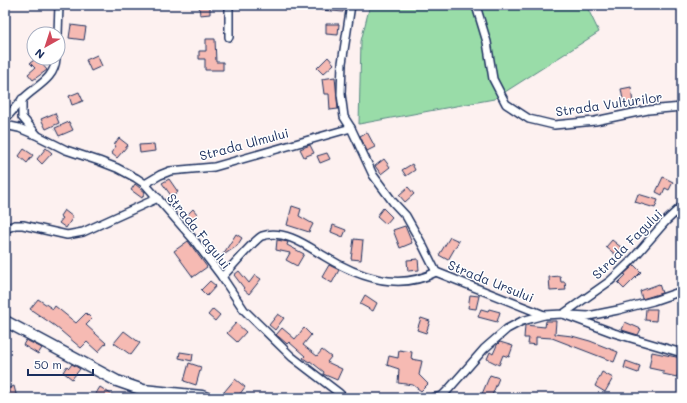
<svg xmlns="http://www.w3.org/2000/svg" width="687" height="403" font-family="Mali,sans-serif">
<rect width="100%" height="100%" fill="#fdf1f0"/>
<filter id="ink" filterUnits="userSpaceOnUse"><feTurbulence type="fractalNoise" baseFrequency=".025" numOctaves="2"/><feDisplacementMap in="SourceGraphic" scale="8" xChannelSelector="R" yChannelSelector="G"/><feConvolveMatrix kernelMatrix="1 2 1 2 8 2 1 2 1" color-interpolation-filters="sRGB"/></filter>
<g filter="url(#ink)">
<polygon fill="#99dca8" stroke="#5a8683" points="370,5 586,5 599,32 494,99 359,124 361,41"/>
<g fill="#f6bab3" stroke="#1b2f5e">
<polygon points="199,5 210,5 210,14 200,15"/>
<polygon points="321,5 344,5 343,12 321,10"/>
<polygon points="326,24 339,24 338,35 326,34"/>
<polygon points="71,25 86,27 84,40 69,38"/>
<polygon points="206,39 215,39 216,62 223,62 223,70 205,70 205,59 199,59 199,51 206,51"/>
<polygon points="97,55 102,66 91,71 86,60"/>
<polygon points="328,57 334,64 323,74 317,68"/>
<polygon points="37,58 47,70 33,80 28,74 35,68 30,63"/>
<polygon points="335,77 338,109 330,110 329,94 324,94 322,79"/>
<polygon points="631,87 633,104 624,105 621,89"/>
<polygon points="79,92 83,101 72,105 69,96"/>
<polygon points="55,113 59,123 46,129 41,119"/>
<polygon points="69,122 73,130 59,136 55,128"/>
<polygon points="367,132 375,147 367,151 360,136"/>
<polygon points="119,138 128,145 117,158 111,153 116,146 114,145"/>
<polygon points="154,144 155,151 140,153 139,145"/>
<polygon points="310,145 314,153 304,157 300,149"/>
<polygon points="46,148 52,153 42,164 37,159"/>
<polygon points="24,149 33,155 27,163 19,156"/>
<polygon points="327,153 330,159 320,163 317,156"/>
<polygon points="384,159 390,167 381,174 375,166"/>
<polygon points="412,164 415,170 406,176 402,170"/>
<polygon points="663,177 673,182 669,190 665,188 662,195 656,192"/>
<polygon points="169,179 178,192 172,197 162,183"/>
<polygon points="135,184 145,192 142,198 131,190"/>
<polygon points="408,187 414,194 405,202 399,195"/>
<polygon points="638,194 658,200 655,208 635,202"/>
<polygon points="292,206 301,209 299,216 313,224 309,232 287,225"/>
<polygon points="383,208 392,217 386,224 377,216"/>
<polygon points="193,209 198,215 192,221 186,216"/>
<polygon points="64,210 73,217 66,228 59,223 63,218 60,216"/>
<polygon points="333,225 346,230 343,237 331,232"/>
<polygon points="405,226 412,243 400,248 393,230"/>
<polygon points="236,234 242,238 237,246 222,256"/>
<polygon points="450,237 459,241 448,260 439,255"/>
<polygon points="354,239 363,240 361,260 351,259"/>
<polygon points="277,240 288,242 287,245 304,254 297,266 286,260 290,253 276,250"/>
<polygon points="612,240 622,248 616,255 606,247"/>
<polygon points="188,241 207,267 193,277 174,251"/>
<polygon points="418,259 419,270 408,271 407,260"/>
<polygon points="329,265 339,270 332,283 322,277"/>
<polygon points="634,265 641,272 624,289 618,283 626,275 624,274"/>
<polygon points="239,271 249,283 255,275 261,279 249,294 243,289 244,288 234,275"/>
<polygon points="560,276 561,282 565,282 566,290 550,291 549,277"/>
<polygon points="210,281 216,286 207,296 201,290"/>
<polygon points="659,284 662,293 642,299 640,291"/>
<polygon points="365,295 377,303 373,311 360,304"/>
<polygon points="470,295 479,296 476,309 468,308"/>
<polygon points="38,299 53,309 55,306 76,323 86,313 92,319 86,325 106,343 98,352 87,342 81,348 55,326 30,309"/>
<polygon points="213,309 220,315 215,321 208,315"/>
<polygon points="481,309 488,311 489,309 500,312 497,322 478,317"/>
<polygon points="646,309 657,309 656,321 645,320"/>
<polygon points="278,314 284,318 275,330 269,325"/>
<polygon points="421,318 430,321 426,333 417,330"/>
<polygon points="546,321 556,321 555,334 572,336 590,341 618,352 614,362 552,338 536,337 536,345 528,344 529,338 524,338 525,325 545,327"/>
<polygon points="625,322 641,329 638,335 622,330"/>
<polygon points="236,323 246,332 237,342 227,333"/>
<polygon points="282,328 295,339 304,328 311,335 303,345 317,356 322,350 331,357 327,362 342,369 337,380 323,374 324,372 310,361 309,362 303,358 305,356 289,342 287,344 279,337 276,335"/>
<polygon points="124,331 140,343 131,355 114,343"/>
<polygon points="26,340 42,348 38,354 23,345"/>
<polygon points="500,342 513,346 509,357 503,355 499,365 487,359 490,352 493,354 497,345"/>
<polygon points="399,350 412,352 411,359 422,361 419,375 428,384 421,391 413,385 398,383 399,369 387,365 389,356 398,358"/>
<polygon points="180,352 193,354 192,361 179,358"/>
<polygon points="652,352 681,358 677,377 663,374 663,371 649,368"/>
<polygon points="626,361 640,366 638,373 624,368"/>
<polygon points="189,363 201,367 196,385 184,381"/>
<polygon points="72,364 80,369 72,379 63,372 67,366 69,368"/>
<polygon points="602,372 613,378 605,392 595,386"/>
<polygon points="490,375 499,378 491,398 482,394"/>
<polygon points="235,379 245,387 237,398 219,398"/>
<polygon points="14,386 17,398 10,398 7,389"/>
<polygon points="100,387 117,398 93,398"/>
</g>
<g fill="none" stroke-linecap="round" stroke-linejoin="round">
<defs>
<g id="street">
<polyline points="351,5 342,63 341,94 344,117 351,128 373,175 393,202 406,216 423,246 436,272 544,315"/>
<polyline points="474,5 477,9 487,42 493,79 506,104 529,119 554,125 595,121 648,110 682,107"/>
<polyline points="58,34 59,5"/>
<polyline points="229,37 229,5"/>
<polyline points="22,99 22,117 37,135"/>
<path d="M5 119C11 113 16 106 22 100 35 86 55 80 56 58"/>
<polyline points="5,125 19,128 38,136 66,150 99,161 117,168 136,178 145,184 194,240 222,277 244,310 292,357 339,393 344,398"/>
<polyline points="145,184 160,175 170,171 214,167 351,128"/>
<polyline points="5,229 15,225 23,225 67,235 83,232 158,198"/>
<path d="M222 277C229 270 256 238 262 236 284 229 306 245 324 256 358 277 398 292 436 272"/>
<polyline points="563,314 614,333 682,353"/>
<polyline points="570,315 588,316 618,310 653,301 682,291"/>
<polyline points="433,398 442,396 448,390 484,349 507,329 522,321 544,315 563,314 610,281 630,262 666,221 682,206"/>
</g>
<polyline id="secondary" points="5,321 117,381 143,390 202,396 207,398"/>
</defs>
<use href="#street" stroke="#1b2f5e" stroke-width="10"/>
<use href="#secondary" stroke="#1b2f5e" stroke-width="13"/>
<use href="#street" stroke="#fff" stroke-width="7"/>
<use href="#secondary" stroke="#fff" stroke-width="10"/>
</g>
</g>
<g text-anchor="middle" stroke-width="3" stroke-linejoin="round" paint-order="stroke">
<g font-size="13" fill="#1b2f5e" stroke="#fff">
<text transform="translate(609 104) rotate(-8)" y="5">Strada Vulturilor</text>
<text transform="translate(244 144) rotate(-15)" y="5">Strada Ulmului</text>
<text transform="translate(199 231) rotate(51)" y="5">Strada Fagului</text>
<text transform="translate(627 244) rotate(-45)" y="5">Strada Fagului</text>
<text transform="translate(491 281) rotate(22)" y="5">Strada Ursului</text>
</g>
</g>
<rect width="687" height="403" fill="none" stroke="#fff" stroke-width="20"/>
<rect x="10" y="10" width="667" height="383" fill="none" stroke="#1b2f5e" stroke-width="1.5" filter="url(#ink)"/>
<g transform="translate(46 46) rotate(219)"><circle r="19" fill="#ffffff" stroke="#a4acbf"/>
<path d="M0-3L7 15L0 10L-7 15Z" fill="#d1495b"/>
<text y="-6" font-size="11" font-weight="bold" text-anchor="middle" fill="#1b2f5e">N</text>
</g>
<path d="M28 369v6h65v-6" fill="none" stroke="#1b2f5e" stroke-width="2"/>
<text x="34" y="369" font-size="12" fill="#1b2f5e" stroke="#ffffff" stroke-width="3" paint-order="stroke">50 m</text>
</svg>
